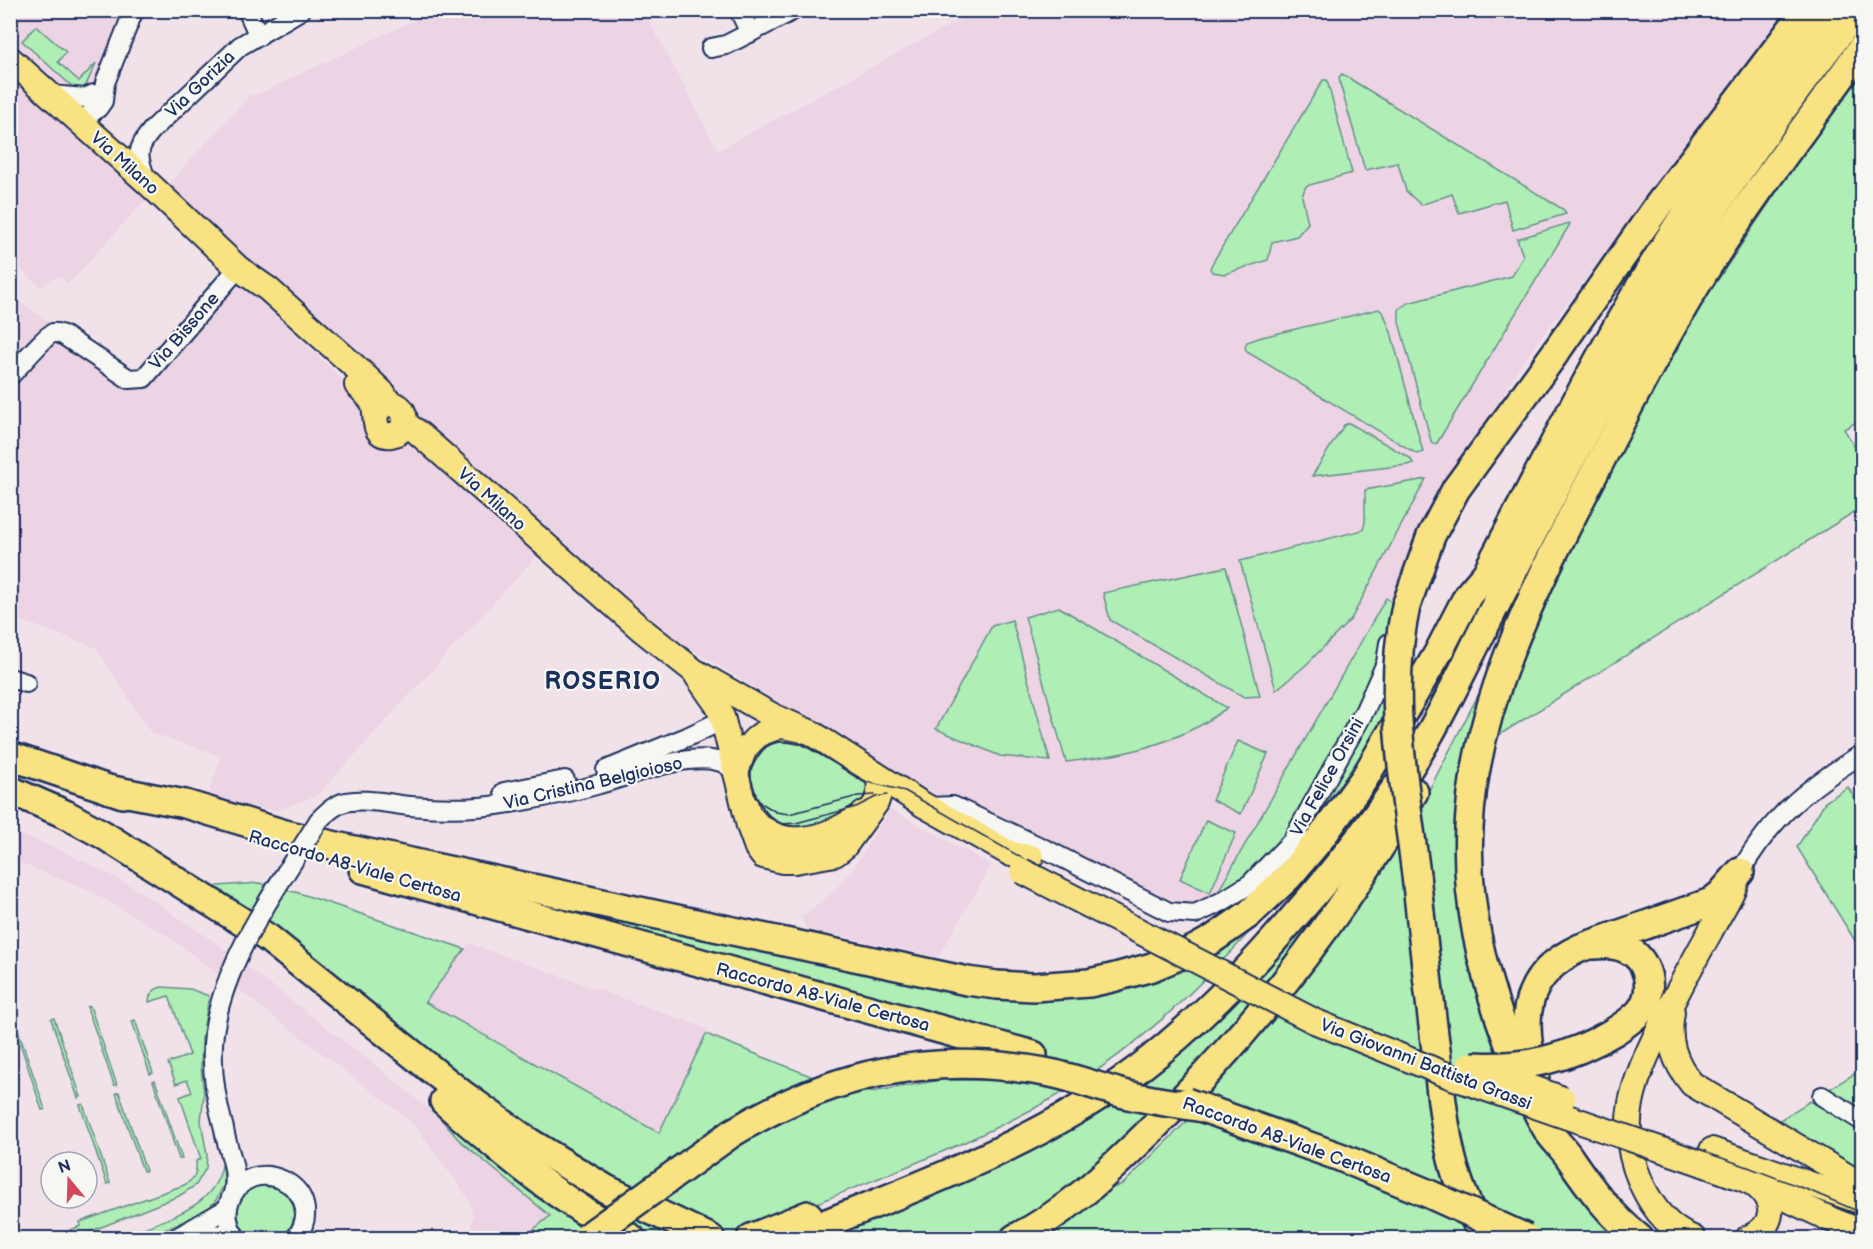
<svg xmlns="http://www.w3.org/2000/svg" width="1873" height="1249" font-family="'Balsamiq Sans',sans-serif">
<rect width="100%" height="100%" fill="#f1e2ea"/>
<filter id="ink" filterUnits="userSpaceOnUse"><feTurbulence type="fractalNoise" baseFrequency=".0167" numOctaves="2"/><feDisplacementMap in="SourceGraphic" scale="12" xChannelSelector="R" yChannelSelector="G"/><feConvolveMatrix kernelMatrix="1 2 1 2 8 2 1 2 1" color-interpolation-filters="sRGB"/></filter>
<g filter="url(#ink)">
<g fill="#edd4e4">
<polygon points="10,11 133,11 93,92 51,94 11,56"/>
<polygon points="434,11 644,11 718,150 976,11 1791,11 1522,363 1410,547 1392,599 1386,598 1215,897 1209,905 1187,903 1172,899 949,800 885,768 678,641 162,191 250,95 258,94"/>
<polygon points="10,63 152,193 68,284 58,276 41,287 20,268 11,264"/>
<polygon points="238,271 252,292 370,406 413,436 544,548 319,794 278,811 207,799 221,756 151,733 96,648 11,617 11,296 130,376 132,382"/>
<polygon points="890,809 992,865 938,957 806,929 801,917 833,892 852,870"/>
<polygon points="10,830 63,851 104,871 141,892 215,942 378,1067 440,1118 458,1139 551,1216 523,1238 469,1238 473,1215 468,1198 416,1127 403,1115 165,934 93,893 11,859"/>
<polygon points="469,943 708,1029 659,1133 425,1001"/>
</g>
<g fill="#afeeb5" stroke="#658e8a" stroke-width="1.5">
<polygon points="36,26 66,52 58,62 79,81 96,63 86,85 83,89 75,89 22,41"/>
<polygon points="1862,64 1862,419 1844,429 1862,459 1862,507 1496,737 1517,663 1575,534 1697,311"/>
<polygon points="1342,74 1564,210 1566,214 1513,230 1505,200 1459,213 1452,194 1421,205 1406,191 1398,163 1365,170 1340,84 1339,77"/>
<polygon points="1323,80 1327,80 1352,173 1306,186 1302,196 1308,223 1297,236 1272,242 1268,260 1225,274 1212,272 1210,268 1213,262"/>
<polygon points="1569,223 1570,224 1437,443 1433,444 1431,441 1399,322 1399,309 1408,303 1512,276 1523,256 1517,239"/>
<polygon points="1379,309 1384,314 1391,332 1423,452 1417,454 1247,352 1245,347 1247,342 1262,337"/>
<polygon points="1349,423 1410,458 1413,463 1407,465 1312,476 1344,425"/>
<polygon points="1426,479 1351,619 1306,665 1276,690 1240,561 1363,530 1365,522 1365,490"/>
<polygon points="1226,567 1260,696 1244,697 1110,620 1103,593"/>
<polygon points="1386,598 1392,602 1385,662 1288,838 1252,878 1215,897"/>
<path d="M1059 607 1227 708C1216 715 1206 723 1195 728 1155 749 1110 757 1066 762L1025 617Z"/>
<polygon points="1012,620 1050,761 1000,756 936,729 992,626"/>
<polygon points="1389,670 1389,718 1311,824"/>
<path d="M1485 682C1475 721 1461 762 1458 802 1447 931 1485 1067 1562 1171 1581 1196 1599 1219 1623 1238H1492L1469 1196 1459 1170 1452 1131 1424 873 1407 876 1440 1146C1447 1179 1457 1209 1474 1238H1036L1055 1228 1100 1194 1124 1183 1187 1121 1204 1092 1239 1055 1301 982 1352 910 1401 834 1416 815Z"/>
<polygon points="788,733 870,776 861,808 799,830 761,819 745,772 767,737"/>
<polygon points="1238,741 1268,754 1241,814 1212,800"/>
<polygon points="1848,787 1862,811 1862,952 1797,847 1825,802"/>
<path d="M1394 810 1253 1008 1095 1169 1021 1225 992 1238H729L701 1227 565 1156 215 889 218 886 259 883 299 893 465 949 425 1002 659 1133 706 1034 848 1091 871 1092 941 1080H1022L1036 1044 412 873 1019 992 1254 927C1199 987 1141 1045 1070 1088 989 1137 897 1170 810 1206L821 1233 1108 1098Z"/>
<polygon points="1206,820 1236,833 1210,893 1180,879"/>
<path d="M162 987 190 989 209 996 202 1038 201 1067 204 1094 201 1121 207 1155 206 1168 196 1185 179 1196 74 1238H71L70 1230 81 1226 80 1222 184 1185C195 1179 197 1173 196 1161L201 1159 180 1097 192 1092 187 1080 176 1084 168 1063 190 1055 169 996 149 1002C149 993 154 989 162 987Z"/>
<polygon points="90,1006 117,1085 114,1085 87,1007"/>
<polygon points="54,1018 81,1097 78,1098 51,1019"/>
<polygon points="135,1020 153,1073 150,1074 132,1021"/>
<polygon points="18,1030 45,1109 42,1110 16,1031"/>
<polygon points="1862,1069 1862,1109 1828,1090"/>
<polygon points="155,1080 182,1159 179,1159 153,1081"/>
<polygon points="119,1092 146,1171 143,1171 116,1093"/>
<polygon points="1810,1101 1862,1130 1862,1176 1775,1123"/>
<polygon points="83,1104 110,1183 107,1184 80,1105"/>
<polygon points="442,1115 607,1238 523,1238 550,1216 458,1139 440,1118"/>
<path d="M508 1139 685 1238C674 1238 659 1241 648 1237 602 1221 547 1170 508 1139Z"/>
<path d="M223 1159 224 1184 216 1200 206 1211 147 1238H121C160 1218 218 1212 223 1159Z"/>
<circle cx="266" cy="1213" r="28"/>
</g>
<g fill="none" stroke-linecap="round" stroke-linejoin="round">
<defs>
<g id="minor">
<polyline points="247,10 259,36"/>
<polyline points="739,10 750,33"/>
<polyline points="711,48 726,45 794,10"/>
<polyline points="51,95 85,98 94,94"/>
<polyline points="80,122 98,108 103,101 105,83 134,10"/>
<path d="M147 182C138 157 134 151 152 130L240 46 301 10"/>
<path d="M10 376C18 368 46 335 53 333 56 332 60 334 63 335L129 379 144 378 238 268"/>
<polyline points="10,678 26,683"/>
<polyline points="606,770 687,737 723,720"/>
<polyline points="504,792 565,780"/>
<path d="M410 806C445 809 477 809 511 803 540 798 568 793 596 785 630 776 683 753 717 761 725 762 731 768 736 773"/>
<polyline points="928,807 953,806 1051,852 1169,912 1195,914 1221,902 1250,884 1292,841 1365,710 1386,663 1389,643"/>
<path d="M1740 872C1773 815 1807 788 1862 754"/>
<polyline points="1822,1096 1862,1121"/>
<path d="M224 1129C228 1154 239 1167 233 1194"/>
<polyline points="185,1236 210,1234 235,1236"/>
<polyline points="176,1238 228,1208"/>
<path d="M236 1238C229 1228 225 1216 229 1203 247 1147 333 1187 296 1238"/>
</g>
<g id="major">
<polyline points="10,59 147,182 238,268 268,289 362,373 384,394 389,404"/>
<path d="M357 385C363 391 369 396 373 403 378 414 370 437 391 435 415 432 405 393 381 407L375 414"/>
<polyline points="405,424 416,431 641,629 694,671 773,716 812,733 922,804 1011,854 1031,857"/>
<polyline points="697,676 718,706 723,720 749,826 757,848 763,856 782,861 795,861 835,854 844,847 876,803 879,794 880,778"/>
<path d="M736 773C747 740 764 722 800 731"/>
<path d="M748 808C773 859 828 838 865 813"/>
<path d="M1672 1012C1667 1041 1674 1062 1692 1084L1862 1185"/>
<polyline points="1712,1150 1862,1202"/>
<polyline points="1703,1164 1744,1179 1830,1219 1862,1232"/>
<path d="M1693 1238C1668 1229 1652 1207 1641 1183 1615 1124 1634 1081 1660 1027 1676 994 1693 962 1711 930 1719 914 1730 899 1736 882"/>
<path d="M1748 1238C1775 1226 1778 1203 1754 1184"/>
</g>
<g id="highway">
<polyline points="1406,606 1431,536 1456,489 1553,356 1657,207 1806,10"/>
<polyline points="10,756 123,794"/>
<path d="M107 789 185 804 285 834 345 848 967 981 997 985 1034 987 1089 983 1112 978 1152 967 1195 949 1213 939 1249 914 1288 877 1320 839 1364 779 1438 653 1468 595 1486 574C1539 474 1589 372 1647 275 1702 183 1766 96 1831 10"/>
<polyline points="10,790 65,814 102,834 268,938 462,1094 529,1142 606,1189 710,1238"/>
<polyline points="363,869 1033,1055"/>
<path d="M1416 875C1422 931 1428 987 1435 1042 1444 1114 1445 1176 1486 1238"/>
<path d="M1593 945C1604 944 1616 944 1626 949 1649 958 1655 991 1641 1010 1634 1019 1624 1025 1615 1031"/>
<path d="M1535 1076C1520 1020 1521 975 1580 948L1711 902 1721 894 1740 872"/>
<path d="M444 1101C502 1152 562 1203 631 1238"/>
<polyline points="751,1238 808,1215"/>
<path d="M790 1238C909 1189 1034 1147 1138 1069 1196 1025 1247 972 1294 917 1341 864 1384 809 1421 749 1447 705 1468 659 1491 614 1540 520 1587 424 1640 331 1702 218 1778 112 1857 10"/>
<path d="M1015 1238C1066 1213 1106 1174 1146 1135 1254 1031 1338 920 1414 792"/>
<path d="M1639 1238C1610 1215 1590 1188 1569 1157 1563 1148 1554 1140 1548 1131 1531 1103 1518 1070 1507 1039 1482 971 1465 901 1469 828 1475 708 1530 598 1584 493 1622 419 1660 344 1703 274 1752 195 1809 123 1862 48"/>
</g>
</defs>
<use href="#minor" stroke="#1b2f5e" stroke-width="22"/>
<use href="#major" stroke="#1b2f5e" stroke-width="28"/>
<use href="#highway" stroke="#1b2f5e" stroke-width="32"/>
<use href="#minor" stroke="#f6f6f2" stroke-width="18"/>
<use href="#major" stroke="#f8e281" stroke-width="24"/>
<use href="#highway" stroke="#f8e281" stroke-width="27"/>
<g stroke="#1b2f5e" stroke-width="1.5">
<polyline points="887,795 876,797 856,807 796,823 782,824 768,817 760,808 751,778 751,768 756,755 766,745 782,739 798,742 867,782 905,791 1029,862 1320,1011 1457,1067 1748,1167 1808,1190 1862,1213"/>
<polyline points="763,804 776,812 789,814 858,796 875,795"/>
</g>
<defs>
<path id="minor-bridge" d="M224 1129C215 1097 210 1066 214 1033 224 958 280 884 319 820 326 813 333 806 342 803 360 797 391 804 410 806"/>
<g id="major-bridge">
<polyline points="1022,871 1314,1021 1452,1077 1703,1164"/>
<polyline points="1478,1068 1563,1099"/>
</g>
<g id="highway-bridge">
<path d="M1406 606C1386 695 1405 785 1416 875"/>
<path d="M1471 1066C1524 1069 1569 1059 1615 1031"/>
<polyline points="1186,1102 1340,1157 1427,1193 1526,1238"/>
<path d="M586 1238 732 1133C831 1073 929 1051 1045 1072 1073 1077 1100 1088 1128 1095 1153 1101 1179 1104 1204 1108"/>
</g>
</defs>
<use href="#minor-bridge" stroke="#1b2f5e" stroke-width="22" stroke-linecap="butt"/>
<use href="#major-bridge" stroke="#1b2f5e" stroke-width="28" stroke-linecap="butt"/>
<use href="#highway-bridge" stroke="#1b2f5e" stroke-width="32" stroke-linecap="butt"/>
<use href="#minor-bridge" stroke="#f6f6f2" stroke-width="18"/>
<use href="#major-bridge" stroke="#f8e281" stroke-width="24"/>
<use href="#highway-bridge" stroke="#f8e281" stroke-width="27"/>
</g>
</g>
<g text-anchor="middle" stroke-width="4.5" stroke-linejoin="round" paint-order="stroke">
<g font-size="18" fill="#1b2f5e" stroke="#f6f6f2">
<text transform="translate(200 84) rotate(-44)" y="6">Via Gorizia</text>
<text transform="translate(125 163) rotate(42)" y="6">Via Milano</text>
<text transform="translate(184 331) rotate(-49)" y="6">Via Bissone</text>
<text transform="translate(492 499) rotate(42)" y="6">Via Milano</text>
<text transform="translate(1327 777) rotate(-61)" y="6">Via Felice Orsini</text>
<text transform="translate(593 783) rotate(-13)" y="6">Via Cristina Belgioioso</text>
<text transform="translate(355 866) rotate(16)" y="6">Raccordo A8-Viale Certosa</text>
<text transform="translate(823 997) rotate(15)" y="6">Raccordo A8-Viale Certosa</text>
<text transform="translate(1426 1064) rotate(21)" y="6">Via Giovanni Battista Grassi</text>
<text transform="translate(1287 1140) rotate(20)" y="6">Raccordo A8-Viale Certosa</text>
</g>
<g font-size="24" font-weight="bold" letter-spacing="1.5" fill="#1b2f5e" stroke="#f6f6f2">
<text x="603" y="689">ROSERIO</text>
</g>
</g>
<rect width="1873" height="1249" fill="none" stroke="#f6f6f2" stroke-width="36"/>
<rect x="18" y="18" width="1837" height="1213" fill="none" stroke="#1b2f5e" stroke-width="2" filter="url(#ink)"/>
<g transform="translate(69 1180) rotate(341)"><circle r="28" fill="#f6f6f2" stroke="#9ea6b7" stroke-width="1.5"/>
<path d="M0-4.5L10 22L0 15L-10 22Z" fill="#d1495b"/>
<text y="-9" font-size="16" font-weight="bold" text-anchor="middle" fill="#1b2f5e">N</text>
</g>
</svg>
